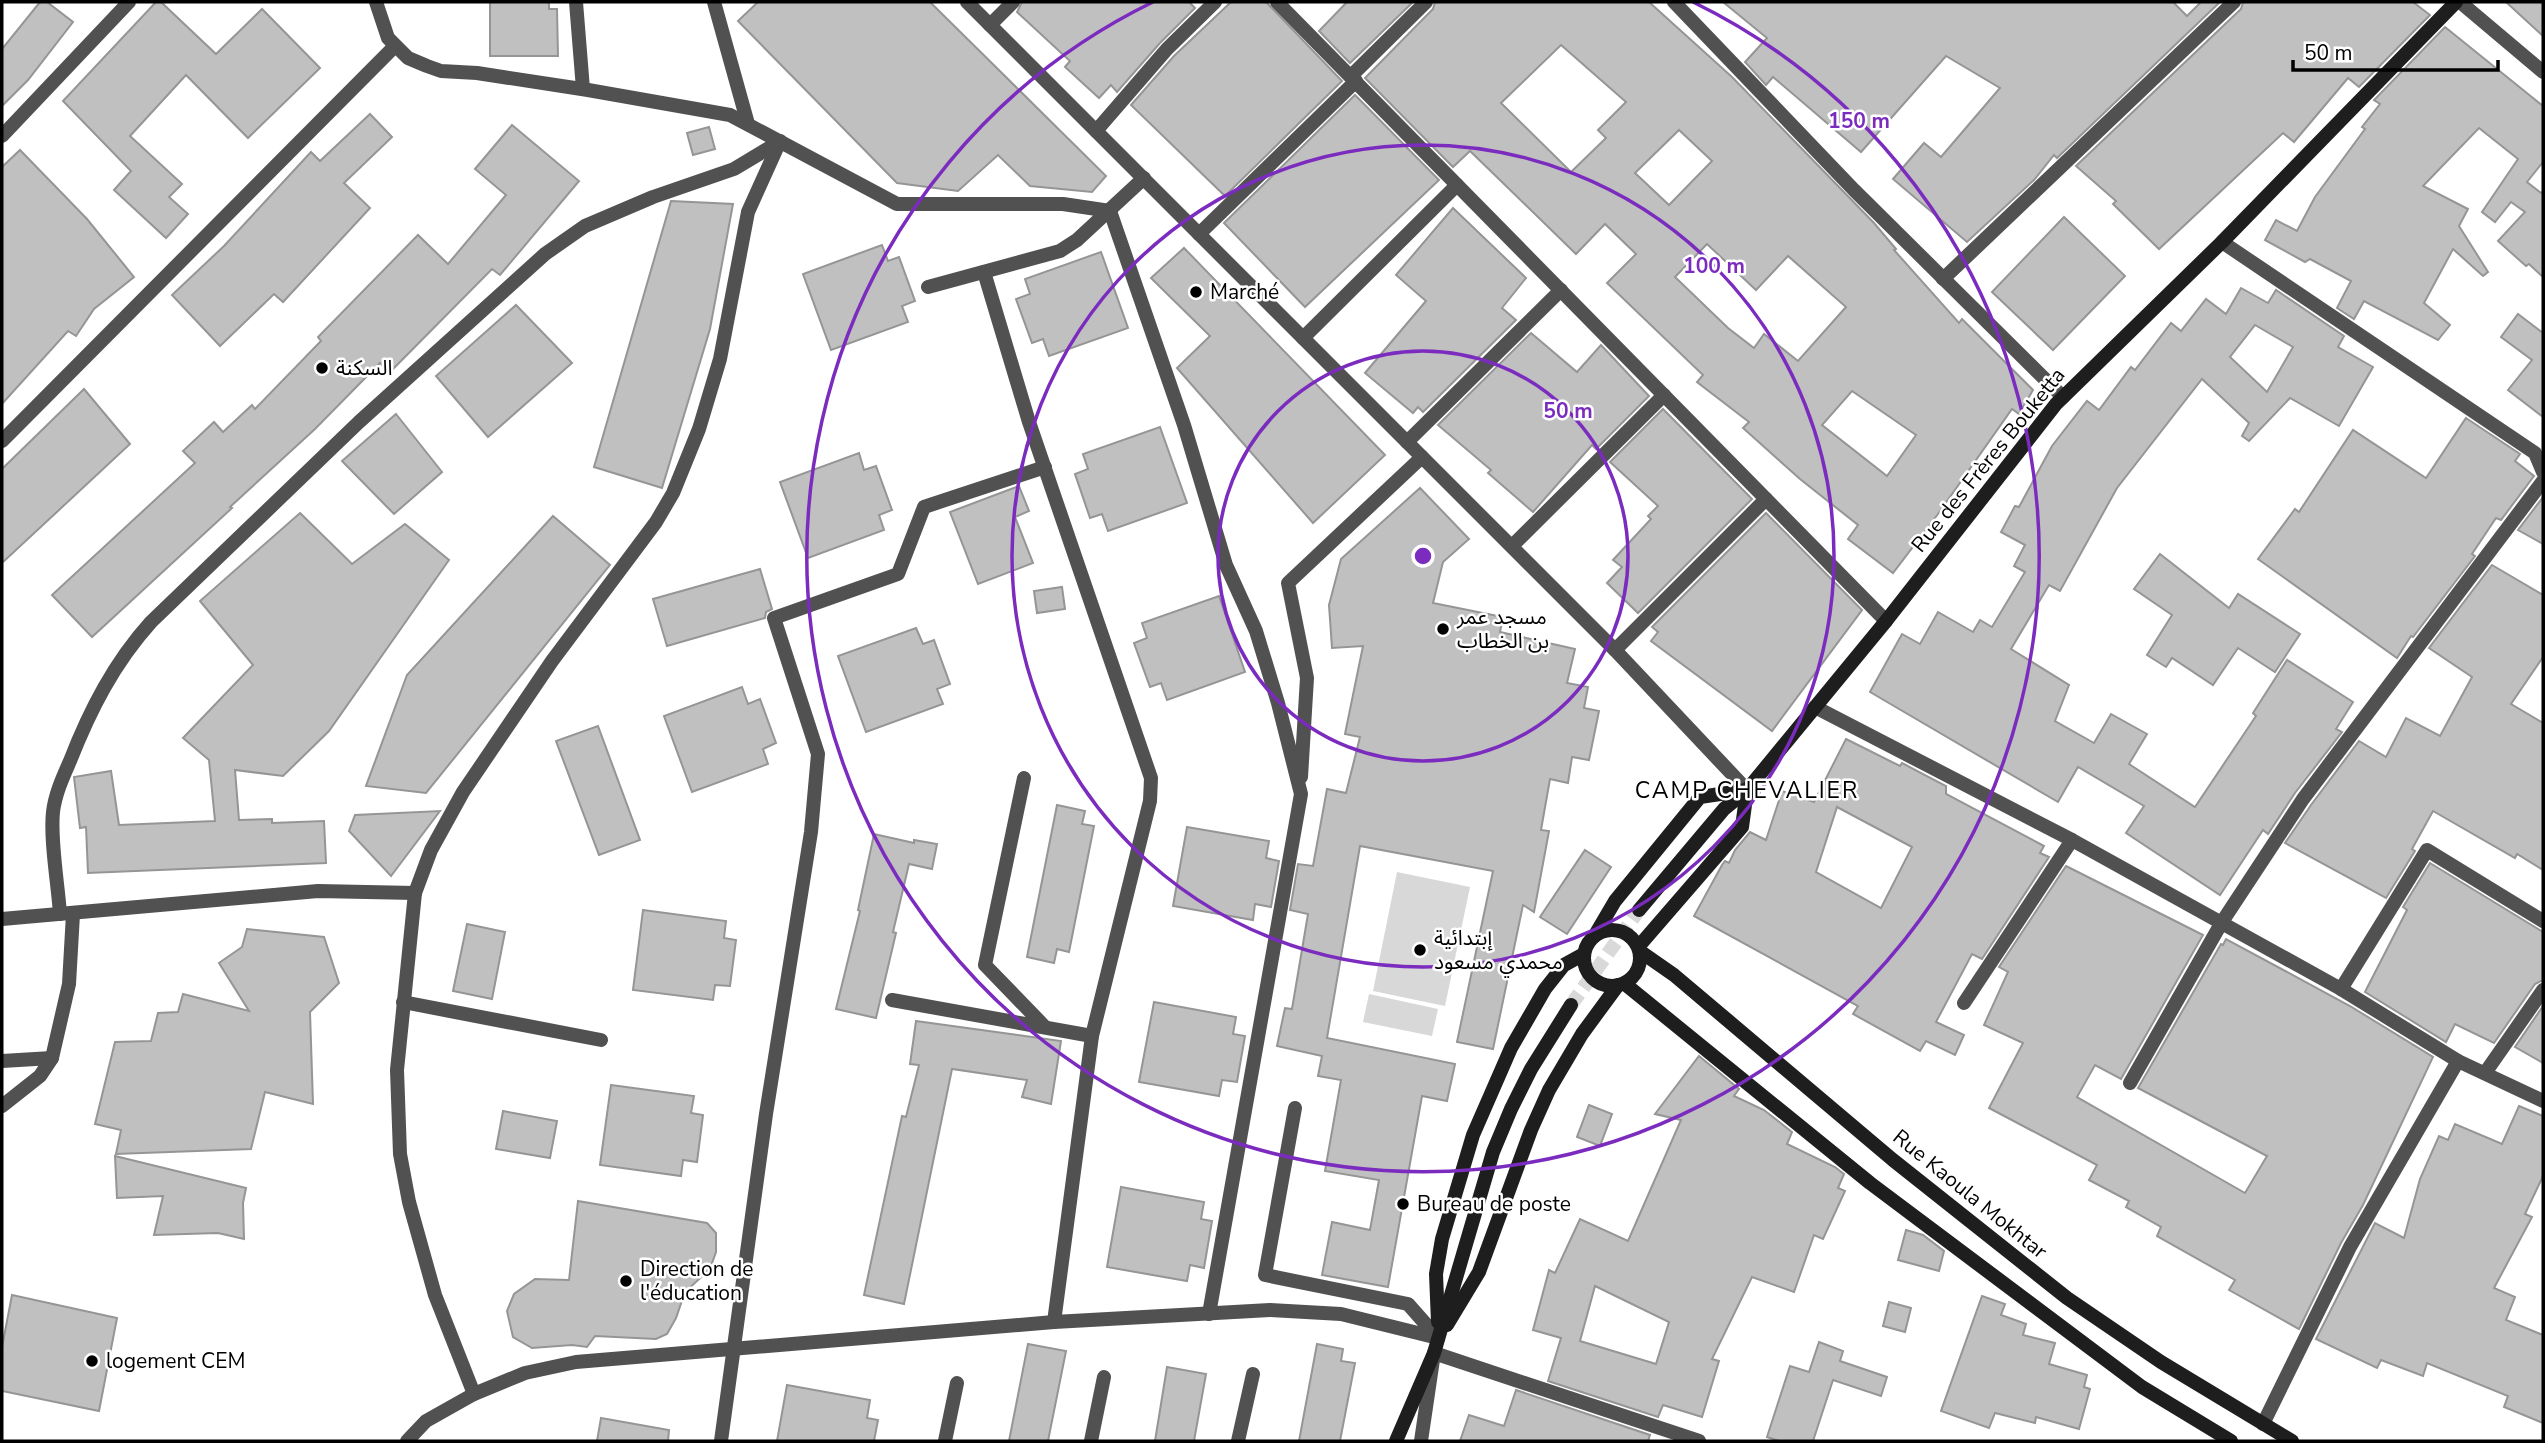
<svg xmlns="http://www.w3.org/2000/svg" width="2545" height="1443" font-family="'Nunito Sans','Noto Sans Arabic',sans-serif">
<rect width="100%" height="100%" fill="#fff"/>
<g fill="#d8d8d8">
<polygon points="1397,872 1470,887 1445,1006 1373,991"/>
<polygon points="1369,994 1438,1009 1432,1036 1363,1022"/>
</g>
<g fill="#c0c0c0" stroke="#959595" stroke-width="2" fill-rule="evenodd">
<polygon points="40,2 47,2 73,22 28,80 2,106 2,49"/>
<polygon points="156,2 161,2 216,54 262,9 320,68 248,138 186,75 130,136 182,184 169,197 188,214 166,238 114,190 131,171 63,101"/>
<polygon points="490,2 549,2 549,9 557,9 558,56 490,56"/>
<polygon points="758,2 930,2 1106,176 1092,192 1030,186 998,155 958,191 897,183 738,21"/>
<polygon points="1022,2 1189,2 1195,8 1160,43 1117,92 1111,85 1099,98 1065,67 1070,61 1017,12"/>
<polygon points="1231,2 1266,2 1342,81 1225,196 1131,105 1174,56"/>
<polygon points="1347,2 1413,2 1350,63 1319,31"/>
<path d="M1435 2H1649L1732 77 1874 223 1896 249 1894 250 1959 323 1962 319 2033 390 2019 414 2012 409 1938 514 1893 573 1848 539 1858 525 1800 479 1743 428 1749 422 1697 382 1703 375 1607 283 1636 254 1605 224 1576 254 1470 151 1453 167 1365 78 1433 9ZM1561 45 1626 102 1598 130 1606 138 1571 172 1501 103ZM1679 130 1712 161 1669 205 1635 173ZM1707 244 1756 290 1788 256 1846 307 1798 361 1764 334 1754 348 1728 328 1675 277ZM1852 391 1916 435 1887 476 1822 425Z"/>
<polygon points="1723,2 2173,2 2187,16 2201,2 2220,2 2057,158 2054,155 2034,180 1967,242 1893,179 1924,143 1941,157 2000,88 1946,56 1861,152 1773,77 1766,85 1745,62 1767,38"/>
<polygon points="2243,2 2413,2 2430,15 2359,87 2348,78 2294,142 2283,133 2159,249 2113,204 2116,201 2076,166 2241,9"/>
<polygon points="2506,2 2543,2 2543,36"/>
<polygon points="2445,27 2543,106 2543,162 2527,182 2541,193 2543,191 2543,277 2529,264 2526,266 2498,241 2525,212 2511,202 2495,222 2482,212 2518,159 2479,128 2423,186 2468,209 2459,226 2488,272 2483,276 2453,249 2424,303 2450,325 2438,340 2364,301 2354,319 2337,308 2351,281 2310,259 2305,262 2265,240 2276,220 2297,231 2315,197 2365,129 2362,127 2380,104 2374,100"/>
<polygon points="1355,95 1439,180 1305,307 1224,223"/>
<polygon points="370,114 392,137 344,183 370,208 283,302 274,294 220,346 172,295 224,246 311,152 320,161"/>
<polygon points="512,125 579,181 500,275 492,269 390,372 380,363 315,429 230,507 232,508 92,637 52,595 195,463 183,451 214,422 223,432 252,405 255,409 321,341 318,337 418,235 448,264 506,195 475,169"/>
<polygon points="709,127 715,149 693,155 687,133"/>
<polygon points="20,150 87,219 134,277 94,309 76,336 68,331 2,404 2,167"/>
<polygon points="671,201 733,204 710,329 662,488 594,467"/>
<polygon points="1453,208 1526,278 1502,308 1516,320 1423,412 1418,407 1413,413 1365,373 1426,301 1396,275"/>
<polygon points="2064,217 2125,276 2053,350 1992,292"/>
<polygon points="882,245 888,261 899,257 915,301 902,306 908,322 831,350 803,274"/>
<polygon points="1184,248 1385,455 1313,523 1177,368 1210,336 1151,278"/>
<polygon points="1101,252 1128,328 1049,356 1043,339 1032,343 1016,299 1030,294 1025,279"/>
<path d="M2241 288 2268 303 2276 290 2344 336 2338 347 2373 367 2339 426 2290 398 2249 441 2242 436 2249 423 2202 379 2117 488 2060 591 2049 585 2011 649 2069 685 2055 721 2094 743 2111 714 2147 734 2129 764 2195 807 2256 716 2253 713 2287 660 2353 702 2336 729 2342 732 2295 793 2268 834 2263 830 2220 895 2126 833 2144 806 2078 767 2058 802 1870 692 1902 634 1920 644 1938 612 1973 632 1980 620 1992 627 2025 572 2014 566 2025 545 2001 532 2015 506 2019 507 2052 446 2087 401 2099 410 2131 367 2135 370 2171 323 2181 331 2206 299 2226 314ZM2255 325 2293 347 2267 392 2230 357Z"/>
<polygon points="516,305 572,363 488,437 436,376"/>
<polygon points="2518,314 2543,333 2543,417 2508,390 2532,360 2501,337"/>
<polygon points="1531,333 1577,372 1601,345 1649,396 1596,449 1592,445 1533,512 1488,473 1491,470 1438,425"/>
<polygon points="84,389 130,444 2,563 2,469"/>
<polygon points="1663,409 1752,499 1638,613 1607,583 1622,567 1613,560 1651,519 1648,516 1658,506 1610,462"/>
<polygon points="396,414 442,472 394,514 342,461"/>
<polygon points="2466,418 2520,454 2515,461 2534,476 2501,520 2496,518 2472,554 2475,556 2413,637 2411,636 2397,658 2258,559 2295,509 2299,512 2353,430 2426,478"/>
<polygon points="1160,427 1187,503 1108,531 1102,514 1090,518 1075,474 1088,469 1083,454"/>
<polygon points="859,453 864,470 876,466 892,510 879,515 884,530 808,558 780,482"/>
<polygon points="1019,486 1029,511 1015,517 1033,563 978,584 950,512"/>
<polygon points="1420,488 1469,539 1443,562 1433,603 1503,617 1500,632 1575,649 1567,683 1588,687 1584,708 1599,711 1589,760 1572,757 1568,783 1550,779 1541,830 1549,831 1534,912 1523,905 1493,1049 1457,1042 1493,871 1360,846 1327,1038 1455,1064 1447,1101 1422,1096 1388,1287 1322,1275 1332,1222 1370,1230 1379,1180 1325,1171 1341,1080 1318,1076 1322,1056 1277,1046 1285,1008 1292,1009 1308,914 1290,910 1298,864 1313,866 1327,789 1346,793 1360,737 1345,734 1363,646 1332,648 1329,605 1341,559"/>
<polygon points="2543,497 2543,544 2518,530"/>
<polygon points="300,513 352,564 405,524 449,560 329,731 283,776 235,770 239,820 272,819 272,823 324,821 326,863 88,873 86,827 80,828 74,777 111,771 119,825 215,821 209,760 183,738 253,665 200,601"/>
<polygon points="1766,513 1862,610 1772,731 1651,641 1658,632 1652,627"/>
<polygon points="553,516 610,565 426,793 366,786 407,675"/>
<polygon points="2160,554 2229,608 2238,594 2300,634 2275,672 2238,648 2213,685 2172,658 2166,667 2147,655 2172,615 2134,589"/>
<polygon points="2492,565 2543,595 2543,657 2511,704 2543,723 2543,870 2517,854 2515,858 2433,811 2412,849 2415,851 2386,898 2285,843 2311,805 2359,741 2386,757 2406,718 2440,736 2472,677 2429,648"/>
<polygon points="760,569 772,609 766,612 765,618 667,646 653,599"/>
<polygon points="1062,587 1065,609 1037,613 1034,591"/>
<polygon points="1219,596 1245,672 1167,700 1161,683 1150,687 1134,643 1147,638 1142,623"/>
<polygon points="916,628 923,644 934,640 950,684 937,689 943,704 866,732 838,656"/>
<polygon points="742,687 748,704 760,699 776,743 763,749 768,764 692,792 664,716"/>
<polygon points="598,726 640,840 599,855 556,741"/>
<path d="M1846 739 1900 766 1902 763 1946 786V794L2044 846 2040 853 2049 857 1982 959 1972 954 1936 1022 1964 1035 1955 1055 1926 1041 1920 1051 1853 1014 1858 1006 1694 916 1722 865 1725 861 1729 863 1735 850 1750 832 1766 840 1782 791 1814 802ZM1837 807 1912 847 1881 908 1816 872Z"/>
<polygon points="1057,805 1085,811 1082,824 1094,826 1069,952 1057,949 1054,963 1027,957"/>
<polygon points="440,811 391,876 349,831 355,815"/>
<polygon points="1187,827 1269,841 1266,858 1279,861 1271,907 1255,904 1253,920 1173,906"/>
<polygon points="874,834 914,843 914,840 937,844 932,869 909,864 893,932 896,933 876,1018 836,1009 860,911 858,910"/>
<polygon points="1585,850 1611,867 1567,934 1540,917"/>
<polygon points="2430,863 2543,932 2543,980 2535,984 2494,1043 2455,1024 2446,1042 2365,992 2407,910 2403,907"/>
<polygon points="2066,866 2203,935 2121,1079 2095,1065 2077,1097 2245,1193 2267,1156 2138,1088 2221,944 2223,945 2226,939 2350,1006 2433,1057 2363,1205 2341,1243 2299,1329 2229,1290 2235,1280 2157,1236 2161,1227 2126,1207 2129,1201 2089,1180 2097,1165 1989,1108 2023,1043 1984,1025 2008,972 1999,967"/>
<polygon points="643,910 726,921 724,938 736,940 730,986 715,985 713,1000 633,990"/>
<polygon points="467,924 505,932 492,999 453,991"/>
<polygon points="247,929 324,937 339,983 310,1012 313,1104 265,1092 251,1149 116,1154 121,1130 95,1124 115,1042 151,1041 158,1013 178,1012 183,994 249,1011 219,963 242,947"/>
<polygon points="1154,1002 1236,1017 1233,1034 1245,1036 1237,1082 1222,1080 1219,1096 1139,1082"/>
<polygon points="2543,1006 2543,1063 2515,1047"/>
<polygon points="916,1021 1061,1041 1051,1104 1022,1097 1027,1080 952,1069 904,1304 864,1295 902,1116 906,1117 919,1065 910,1064"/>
<path d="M1699 1056 1739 1089 1734 1096 1764 1110 1792 1132 1787 1144 1835 1167 1844 1174 1838 1188 1845 1191 1823 1239 1814 1235 1794 1292 1752 1277 1712 1359 1719 1361 1702 1417 1663 1405 1658 1417 1548 1381 1561 1338 1533 1330 1549 1270 1555 1273 1580 1219 1628 1241 1681 1120 1655 1114ZM1595 1286 1669 1322 1656 1364 1580 1341Z"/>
<polygon points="611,1085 694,1096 691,1113 703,1115 697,1162 683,1160 681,1176 600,1165"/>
<polygon points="1589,1105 1612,1114 1600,1146 1577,1137"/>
<polygon points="2519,1106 2543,1116 2543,1176 2525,1214 2532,1217 2494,1288 2515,1297 2506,1320 2543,1335 2543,1423 2504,1407 2508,1396 2427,1363 2423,1376 2381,1360 2377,1368 2316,1339 2375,1223 2404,1238 2420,1179 2439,1136 2448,1140 2455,1124 2502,1144"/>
<polygon points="503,1111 557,1121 550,1158 496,1149"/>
<polygon points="115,1156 246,1188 243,1203 244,1239 218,1233 154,1235 163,1196 117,1198"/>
<polygon points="1121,1187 1204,1202 1201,1219 1212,1221 1204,1268 1190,1265 1187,1281 1107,1267"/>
<polygon points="578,1201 707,1223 716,1233 716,1252 710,1269 685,1292 676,1318 667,1334 656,1339 595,1336 587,1347 572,1345 532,1348 513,1337 507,1311 514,1294 535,1279 569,1280"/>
<polygon points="1906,1230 1923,1235 1944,1251 1939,1271 1898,1260"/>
<polygon points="12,1295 117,1318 99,1411 2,1391 2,1347"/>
<polygon points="1982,1296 2005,1304 2001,1315 2026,1324 2023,1335 2055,1343 2049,1364 2087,1375 2084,1387 2090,1389 2079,1429 2036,1417 2035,1423 1995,1413 1989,1428 1941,1411"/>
<polygon points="1889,1302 1911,1308 1905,1332 1883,1326"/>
<polygon points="1819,1342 1843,1351 1840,1361 1887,1377 1881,1396 1833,1380 1813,1441 1779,1441 1767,1437 1790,1366 1809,1372"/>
<polygon points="1028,1344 1066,1351 1048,1441 1009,1441"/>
<polygon points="1317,1344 1343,1349 1341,1361 1355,1363 1340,1441 1299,1441"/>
<polygon points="1167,1367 1206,1374 1194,1441 1155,1441"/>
<polygon points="787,1385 870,1400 867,1418 878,1420 874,1441 777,1441"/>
<polygon points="1516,1390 1650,1435 1648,1441 1460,1441 1469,1415 1504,1426"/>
<polygon points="601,1418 669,1430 668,1441 597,1441"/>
</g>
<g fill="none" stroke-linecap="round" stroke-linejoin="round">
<polyline stroke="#d9d9d9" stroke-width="14" stroke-dasharray="14 7" stroke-linecap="butt" points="1571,1005 1639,910"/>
<polyline stroke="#515151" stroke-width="14" points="1295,1108 1265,1275 1408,1304 1438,1338"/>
<g stroke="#515151" stroke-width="14">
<polyline points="376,2 388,38 408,58 427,66 441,71 477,73 588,90 730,115 897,204 1063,204 1110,211 1184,425 1226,565 1256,631 1278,703 1301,794 1209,1314"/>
<polyline points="576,2 583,89"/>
<polyline points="714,2 748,124"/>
<polyline points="967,2 1615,650 1747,790"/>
<polyline points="1277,2 1886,621"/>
<polyline points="1674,2 1854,190 2063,397"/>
<polyline points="2460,2 2543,72"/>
<polyline points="990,25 1013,2"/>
<polyline points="1352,75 1426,2"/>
<polyline points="1096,131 1167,49 1215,2"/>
<polyline points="2,136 129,2"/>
<polyline points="1199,234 1356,81"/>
<polyline points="2222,242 2535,453 2543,472"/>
<polyline points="984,272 1029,422 1151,778 1150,801 1092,1036 1054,1322"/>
<polyline points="1943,279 2234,2"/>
<polyline points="928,287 1060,251 1077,240 1144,178"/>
<polyline points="1303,338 1457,185"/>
<polyline points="2,441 395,46"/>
<polyline points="1407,442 1561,290"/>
<polyline points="1512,546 1664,395"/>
<polyline points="1615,650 1766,499"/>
<polyline points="1815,707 2072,840 2341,989 2458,1061 2543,1101"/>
<polyline points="1301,777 1307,678 1288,583 1422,457"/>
<polyline points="1024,778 985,965 1045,1027"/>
<path d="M60 914C58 884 50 840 53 812 55 794 63 777 70 761 90 710 114 663 151 622L359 422 545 254 585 226 653 197 734 169 779 142"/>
<polyline points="2,919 318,891 415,893"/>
<polyline points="2341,989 2427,850 2543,921"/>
<polyline points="892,1000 1092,1036"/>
<polyline points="403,1002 601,1040"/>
<polyline points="1964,1003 2072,840"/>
<polyline points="2,1061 52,1058"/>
<polyline points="2485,1073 2543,990"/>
<polyline points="2130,1083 2222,922 2303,799 2543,481"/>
<polyline points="2,1106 40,1076 52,1058 69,984 73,914"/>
<polyline points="474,1394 435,1295 409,1202 400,1154 397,1070 415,893 431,850 463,792 552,661 656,522 673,493 699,429 720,359 748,212 780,141"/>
<polyline points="2263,1424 2350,1247 2458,1061"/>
<polyline points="407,1441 426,1421 474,1394 525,1373 576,1362 1054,1322 1270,1310 1341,1314 1438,1338"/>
<polyline points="721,1441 766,1114 811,832 818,754 774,618 898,574 924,507 1045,467"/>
<polyline points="945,1441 957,1383"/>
<polyline points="1091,1441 1104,1377"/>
<polyline points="1238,1441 1253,1374"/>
<polyline points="1421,1441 1434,1353 1699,1441"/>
</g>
<g stroke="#1e1e1e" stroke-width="14">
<polyline points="1639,910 1724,809 1747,790 1886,621 2056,404 2222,242 2456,2"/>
<circle cx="1612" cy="958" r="28"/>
<polyline points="1595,935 1615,901 1700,797 1747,790 1742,827 1639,946"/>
<polyline points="1641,952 1674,975 1893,1160 2067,1298 2161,1362 2292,1441"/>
<polyline points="1625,984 1870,1183 2142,1387 2231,1441"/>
<polyline points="1438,1322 1436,1274 1442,1239 1473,1135 1511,1048 1545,989 1564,965 1584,954"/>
<polyline points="1447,1325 1479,1272 1531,1130 1549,1090 1582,1034 1618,985"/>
<polyline points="1396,1441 1434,1353 1493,1152 1511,1109 1531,1069 1571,1005"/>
</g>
</g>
<g fill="none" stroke="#7b2cbf" stroke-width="3.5">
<circle cx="1423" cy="556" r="205"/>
<circle cx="1423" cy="556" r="411"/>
<path d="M1693 2A616 616 0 1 1 1153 2"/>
</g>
<g fill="#000" stroke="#fff" stroke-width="2.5">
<circle cx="1196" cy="292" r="7"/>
<circle cx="322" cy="368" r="7"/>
<circle cx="1443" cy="629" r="7"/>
<circle cx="1420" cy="950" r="7"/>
<circle cx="1403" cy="1204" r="7"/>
<circle cx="626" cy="1281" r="7"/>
<circle cx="92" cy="1361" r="7"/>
</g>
<g text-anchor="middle" stroke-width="5" stroke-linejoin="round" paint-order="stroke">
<g font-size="21" fill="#000" stroke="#fff" text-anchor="start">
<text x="1210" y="299">Marché</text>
<text x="336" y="375">السكنة</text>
<text x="1457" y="624">مسجد عمر<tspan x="1457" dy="24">بن الخطاب</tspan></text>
<text x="1434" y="945">إبتدائية<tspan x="1434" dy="24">محمدي مسعود</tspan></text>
<text x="1417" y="1211">Bureau de poste</text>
<text x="640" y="1276">Direction de<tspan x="640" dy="24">l'éducation</tspan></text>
<text x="106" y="1368">logement CEM</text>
</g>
<g font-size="21" fill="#000" stroke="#fff">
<text transform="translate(1988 460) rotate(-51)" y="7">Rue des Frères Bouketta</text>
<text transform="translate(1970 1194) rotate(39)" y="7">Rue Kaoula Mokhtar</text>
</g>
<g font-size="23" letter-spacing="2" fill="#000" stroke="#fff">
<text x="1747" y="798">CAMP CHEVALIER</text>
</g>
</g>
<circle cx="1423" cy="556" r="10" fill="#7b2cbf" stroke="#fff" stroke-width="3.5"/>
<g font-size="21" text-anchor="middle" font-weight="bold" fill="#7b2cbf" stroke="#fff" stroke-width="5" stroke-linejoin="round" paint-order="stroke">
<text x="1859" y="128">150 m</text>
<text x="1714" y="273">100 m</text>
<text x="1568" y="418">50 m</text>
</g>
<rect width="2545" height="1443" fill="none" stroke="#000000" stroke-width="7"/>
<path d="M2293 60v10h205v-10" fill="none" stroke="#000000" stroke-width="3.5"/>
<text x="2304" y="60" font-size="21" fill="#000000" stroke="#ffffff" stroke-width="5" paint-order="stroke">50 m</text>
</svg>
